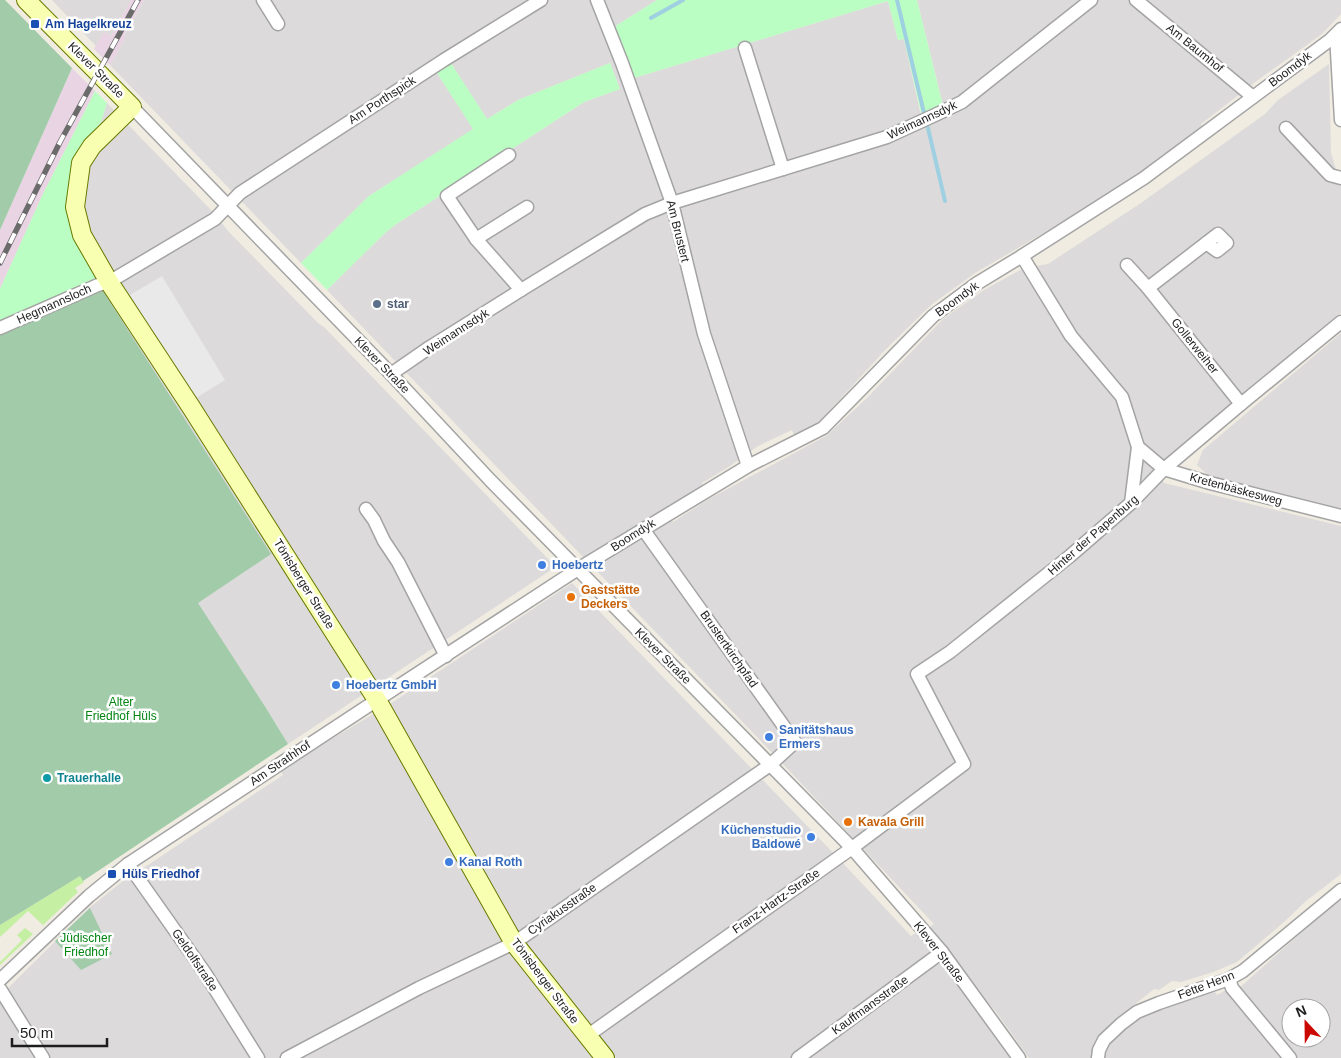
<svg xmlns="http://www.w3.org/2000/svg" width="1341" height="1058" font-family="Arial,sans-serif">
<rect width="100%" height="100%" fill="#f0ece2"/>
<g fill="#dcdada" fill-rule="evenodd">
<polygon points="52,0 131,0 111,36 104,32 96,46"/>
<polygon points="144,0 657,0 614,27 634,78 888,1 898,40 904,39 921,116 943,105 917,0 1341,0 1341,14 1322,34 1258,80 1201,124 1203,127 1124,186 975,273 931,305 886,349 821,420 794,435 792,430 758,446 730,466 702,483 703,486 587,561 327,290 385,233 395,225 584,102 620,89 610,63 518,100 487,119 451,64 437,73 474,129 369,196 301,263 110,65 125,39 124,36"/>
<polygon points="1329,64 1331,153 1341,186 1341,313 1157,467 1164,483 1341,526 1341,874 1306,901 1284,922 1237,962 1213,972 1181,982 1172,981 1159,990 1154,989 1129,1009 1098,1036 1092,1058 1029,1058 994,1009 986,1001 971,981 969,982 929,928 934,924 782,763 594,568 644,534 653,531 670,519 673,522 707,500 826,436 866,399 943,319 984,290 1024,268 1048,264 1141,203 1265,114 1278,100"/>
<polygon points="107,103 211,210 229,232 318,323 324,327 552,563 551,570 288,744 266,708 197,603 270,554 95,279 98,277 67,203 68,186 73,164 83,147 101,122"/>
<polygon points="1341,333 1341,508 1209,476 1197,465 1203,450"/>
<polygon points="572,583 841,861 911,936 916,933 931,953 973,1002 1013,1058 0,1058 0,996 89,908 128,877 142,869 283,775 280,770 390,704"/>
<path d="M1341 900V1058H1297L1238 989 1329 908ZM1291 1008H1321V1038H1291Z"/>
<polygon points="1228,989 1231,994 1232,1000 1282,1058 1103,1058 1106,1047 1113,1038 1136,1021 1171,1004 1215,992 1217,995"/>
</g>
<g fill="#e9d4e4">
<polygon points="131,0 144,0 124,35 125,39 110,65 94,49 104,32 111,36"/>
<polygon points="72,68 95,91 42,196 0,289 0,230"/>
</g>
<g fill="#c5efa3">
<polygon points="80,876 84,882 75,888 78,892 43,925 28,911 0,937 0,925"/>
<polygon points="25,928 33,934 0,965 0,962 22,940 17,935"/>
</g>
<g fill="#a1cba9">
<polygon points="0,0 5,0 72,68 0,230"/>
<polygon points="101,288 271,554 198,603 266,708 288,744 83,881 80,876 0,925 0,334"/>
<polygon points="90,908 112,954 81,970 55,941"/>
</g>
<g fill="#bbfec3">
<polygon points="657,0 917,0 943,106 922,117 904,39 898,40 888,1 634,78 614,27"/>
<polygon points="451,63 487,119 518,100 610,63 620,89 584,102 395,225 385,233 327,290 301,263 369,196 473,129 437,73"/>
<polygon points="95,91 107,103 101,122 83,147 73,164 68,186 67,203 98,277 0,322 0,289 42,196"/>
</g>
<polygon fill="#e9e9e9" points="162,276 225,380 193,400 130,295"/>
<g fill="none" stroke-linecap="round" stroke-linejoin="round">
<g stroke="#9ed0e1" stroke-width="4">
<polyline points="897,0 924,113"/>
<polyline points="651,18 683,0"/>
<polyline points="928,128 945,201"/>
</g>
<defs>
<g id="street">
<polyline points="263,0 278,24"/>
<polyline points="597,0 622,63 672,203 704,334 748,466"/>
<polyline points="1136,0 1253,97"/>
<polyline points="1336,35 1341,120"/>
<polyline points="745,48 783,169"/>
<polyline points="132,107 391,374 490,480 852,848 942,952 1019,1058"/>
<polyline points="1286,128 1330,175 1341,178"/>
<polyline points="509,155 447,196 476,239 521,290"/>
<polyline points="476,239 527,207"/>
<polyline points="1022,256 1071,336 1122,397 1138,447 1131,503"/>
<polyline points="1127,265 1148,288 1241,404"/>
<polyline points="1148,288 1218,234 1227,243 1217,251 1206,243"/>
<polyline points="0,328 98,285 109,282 215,219 240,193 444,60 541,0"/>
<polyline points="391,374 430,347 521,290 645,214 672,203 887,137 935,115 962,102 1091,0"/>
<polyline points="1138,447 1164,469 1210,483 1341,516"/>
<polyline points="366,509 374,520 384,541 398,562 446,656"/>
<polyline points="128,864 205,973 258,1058"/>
<polyline points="1229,979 1232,988 1290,1058"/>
<polyline points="0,980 89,896 128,864 377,700 578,569 748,466 823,428 933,316 976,284 1022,256 1144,178 1330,40 1341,29"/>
<polyline points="0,989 43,1058"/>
<polyline points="587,1036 852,848 964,764 917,674 950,652 1070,556 1131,503 1164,469 1241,404 1341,322"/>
<polyline points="287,1058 419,988 514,943 770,765 795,742 643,529"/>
<polyline points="798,1058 942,952"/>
<polyline points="1098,1058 1099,1050 1104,1040 1121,1024 1137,1012 1159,1003 1229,979 1243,971 1341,890"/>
</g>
<polyline id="secondary" points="26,0 132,107 92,146 81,163 75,207 82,235 109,282 191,407 377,700 514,943 605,1058"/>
</defs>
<use href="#street" stroke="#a4a4a4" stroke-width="15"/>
<use href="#secondary" stroke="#677900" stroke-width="20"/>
<use href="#street" stroke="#fff" stroke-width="12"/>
<use href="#secondary" stroke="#f8ffb1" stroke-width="18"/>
<defs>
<polyline id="rail" points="0,263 60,142 138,0"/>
</defs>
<use href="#rail" stroke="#6b6b6b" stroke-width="5.5"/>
<use href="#rail" stroke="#fff" stroke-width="4" stroke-dasharray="11" stroke-linecap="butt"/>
</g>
<g fill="#1a4fb4" stroke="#fff" stroke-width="2">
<rect x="30" y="19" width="10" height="10" rx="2.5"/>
<rect x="107" y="869" width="10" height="10" rx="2.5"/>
</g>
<circle fill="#5c6f8a" stroke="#fff" stroke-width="2" cx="377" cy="304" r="5"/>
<g fill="#3f7fe0" stroke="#fff" stroke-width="2">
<circle cx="542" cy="565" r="5"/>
<circle cx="336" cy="685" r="5"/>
<circle cx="769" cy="737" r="5"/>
<circle cx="811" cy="837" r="5"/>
<circle cx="449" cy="862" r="5"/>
</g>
<g fill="#e8710a" stroke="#fff" stroke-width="2">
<circle cx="571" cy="597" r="5"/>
<circle cx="848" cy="822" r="5"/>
</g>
<circle fill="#0f9aa8" stroke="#fff" stroke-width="2" cx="47" cy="778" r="5"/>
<g text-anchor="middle" stroke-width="5" stroke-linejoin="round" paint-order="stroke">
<g font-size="12" font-weight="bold" fill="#164399" stroke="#fff" text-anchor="start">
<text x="45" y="28">Am Hagelkreuz</text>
<text x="122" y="878">Hüls Friedhof</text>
</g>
<g font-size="12" fill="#1d1d1d" stroke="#fff">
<text transform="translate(1195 48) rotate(39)" y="4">Am Baumhof</text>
<text transform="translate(1290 69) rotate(-37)" y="4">Boomdyk</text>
<text transform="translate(96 70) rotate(45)" y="4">Klever Straße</text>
<text transform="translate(382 100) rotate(-33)" y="4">Am Porthspick</text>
<text transform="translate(922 120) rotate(-25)" y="4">Weimannsdyk</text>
<text transform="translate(678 231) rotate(76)" y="4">Am Brustert</text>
<text transform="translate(957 299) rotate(-36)" y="4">Boomdyk</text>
<text transform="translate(54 304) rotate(-24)" y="4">Hegmannsloch</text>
<text transform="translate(456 332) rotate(-33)" y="4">Weimannsdyk</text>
<text transform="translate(1195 346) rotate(51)" y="4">Gollerweiher</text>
<text transform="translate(382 365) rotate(46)" y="4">Klever Straße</text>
<text transform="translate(1236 489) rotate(15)" y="4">Kretenbäskesweg</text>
<text transform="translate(633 535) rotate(-32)" y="4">Boomdyk</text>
<text transform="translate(1093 535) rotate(-41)" y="4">Hinter der Papenburg</text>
<text transform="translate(304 584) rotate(58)" y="4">Tönisberger Straße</text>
<text transform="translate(729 649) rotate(55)" y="4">Brustertkirchpfad</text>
<text transform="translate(663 656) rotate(45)" y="4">Klever Straße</text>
<text transform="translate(280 763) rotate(-34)" y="4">Am Strathhof</text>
<text transform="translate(776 901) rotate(-35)" y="4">Franz-Hartz-Straße</text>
<text transform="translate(562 909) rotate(-35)" y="4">Cyriakusstraße</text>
<text transform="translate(939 952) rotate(52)" y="4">Klever Straße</text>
<text transform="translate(195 960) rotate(56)" y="4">Geldolfstraße</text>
<text transform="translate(545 981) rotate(53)" y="4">Tönisberger Straße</text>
<text transform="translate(1206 985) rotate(-21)" y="4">Fette Henn</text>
<text transform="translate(870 1005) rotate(-36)" y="4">Kauffmansstraße</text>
</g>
<g font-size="12" font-weight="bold" fill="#4e5e75" stroke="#fff" text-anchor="start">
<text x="387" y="308">star</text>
</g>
<g font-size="12" font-weight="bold" fill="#366cbe" stroke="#fff" text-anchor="start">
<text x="552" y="569">Hoebertz</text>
<text x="346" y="689">Hoebertz GmbH</text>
<text x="779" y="734">Sanitätshaus<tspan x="779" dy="14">Ermers</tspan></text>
<text x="801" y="834" text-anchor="end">Küchenstudio<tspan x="801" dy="14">Baldowé</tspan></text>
<text x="459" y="866">Kanal Roth</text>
</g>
<g font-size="12" font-weight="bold" fill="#c56008" stroke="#fff" text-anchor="start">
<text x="581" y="594">Gaststätte<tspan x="581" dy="14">Deckers</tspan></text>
<text x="858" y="826">Kavala Grill</text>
</g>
<g font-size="12" fill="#028512" stroke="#fff">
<text x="121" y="706">Alter<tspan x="121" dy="14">Friedhof Hüls</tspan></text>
<text x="86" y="942">Jüdischer<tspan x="86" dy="14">Friedhof</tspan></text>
</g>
<g font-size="12" font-weight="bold" fill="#0d838f" stroke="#fff" text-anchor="start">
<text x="57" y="782">Trauerhalle</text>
</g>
</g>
<g transform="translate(1306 1023) rotate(338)"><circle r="24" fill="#ffffff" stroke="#a5a5a5"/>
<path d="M0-4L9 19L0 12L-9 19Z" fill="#cb0800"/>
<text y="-8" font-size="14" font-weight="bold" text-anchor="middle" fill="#1d1d1d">N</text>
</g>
<path d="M12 1038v8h95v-8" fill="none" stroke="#1d1d1d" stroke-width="2.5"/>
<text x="20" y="1038" font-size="15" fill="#1d1d1d" stroke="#ffffff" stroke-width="4" paint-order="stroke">50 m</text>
</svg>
